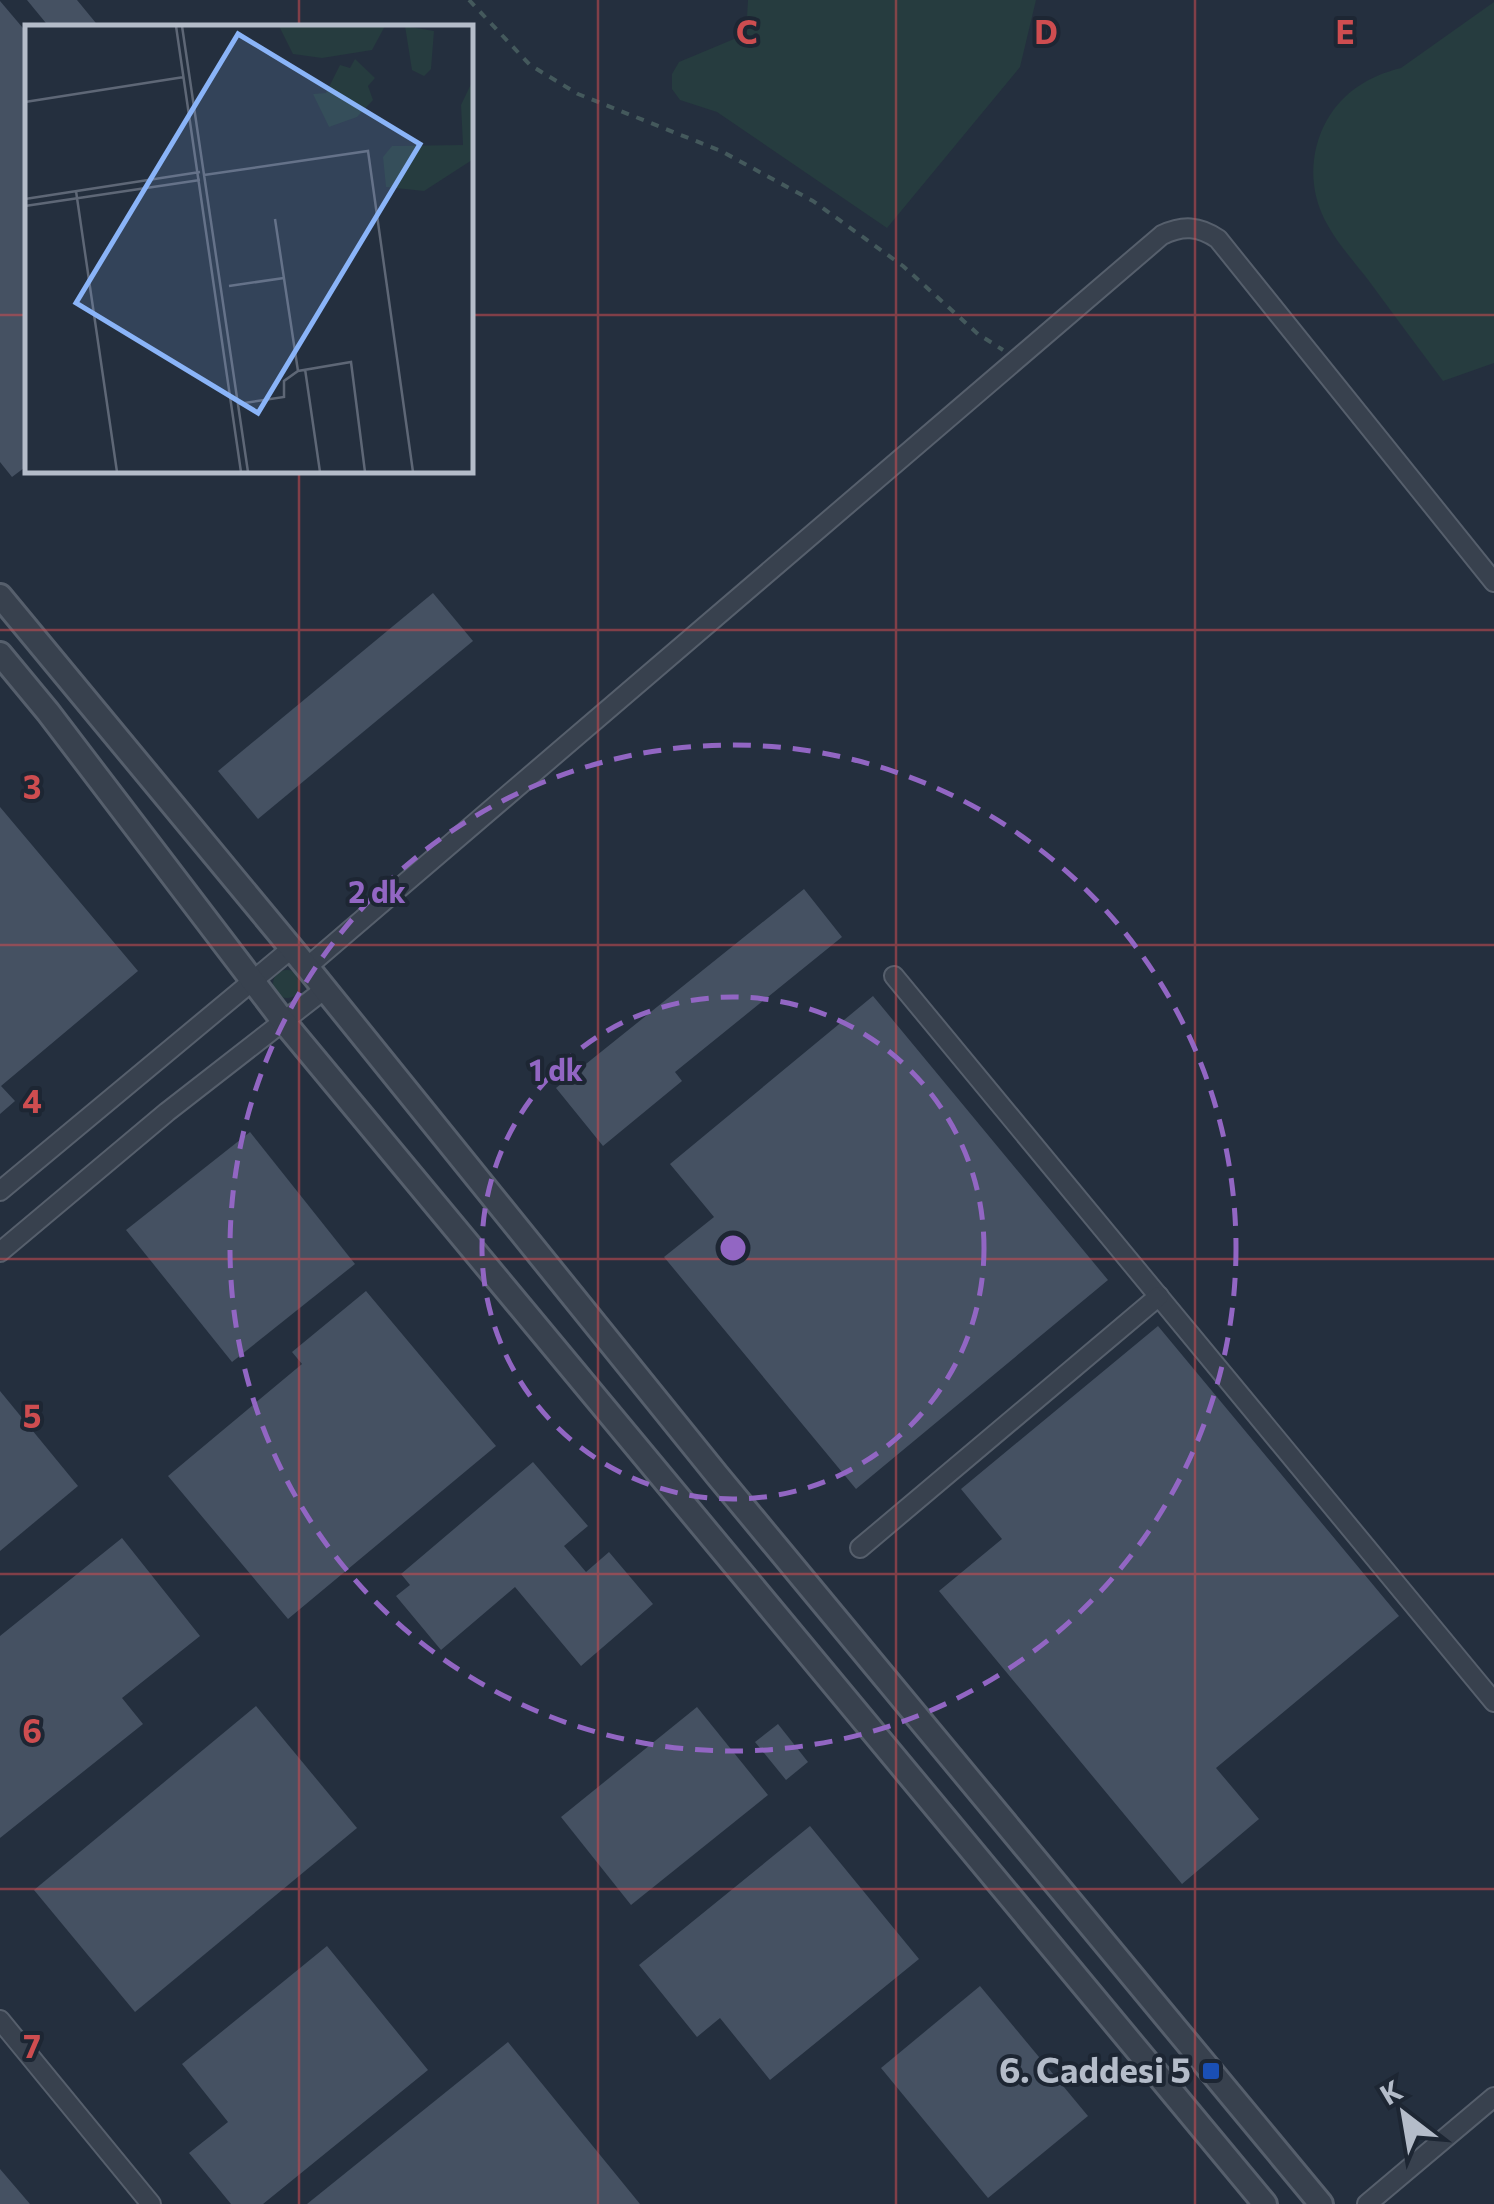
<svg xmlns="http://www.w3.org/2000/svg" width="1494" height="2204" font-family="Commissioner,sans-serif">
<rect width="100%" height="100%" fill="#242f3e"/>
<g fill="#263c3f">
<polygon points="748,0 1036,0 1020,67 887,228 717,112 680,100 672,89 672,74 679,62 746,34"/>
<path d="M1494 2V363L1443 381C1418 347 1393 314 1369 281 1349 255 1323 228 1316 196 1310 170 1314 143 1327 120 1343 92 1369 76 1401 68Z"/>
<circle cx="287" cy="984" r="14"/>
</g>
<g fill="#455162">
<polygon points="27,0 77,0 100,28 50,28"/>
<polygon points="0,1 28,34 28,465 12,477 0,462"/>
<polygon points="433,593 473,641 258,819 218,771"/>
<polygon points="0,807 138,971 1,1086 15,1101 0,1114"/>
<polygon points="804,889 842,937 675,1072 682,1081 603,1146 556,1088"/>
<polygon points="873,996 1108,1280 856,1489 664,1257 714,1217 670,1164"/>
<polygon points="250,1132 355,1264 232,1362 126,1230"/>
<polygon points="366,1291 496,1446 288,1619 168,1476 302,1364 292,1352"/>
<polygon points="1158,1326 1399,1616 1216,1768 1259,1819 1182,1884 939,1591 1002,1539 961,1489"/>
<polygon points="0,1391 78,1486 0,1551"/>
<polygon points="533,1462 588,1526 564,1546 586,1572 609,1552 653,1604 581,1666 515,1587 441,1650 396,1596 410,1585 401,1574"/>
<polygon points="122,1538 200,1636 122,1698 143,1724 0,1838 0,1636"/>
<polygon points="256,1706 357,1828 135,2012 34,1890"/>
<polygon points="697,1707 768,1795 631,1905 561,1817"/>
<polygon points="778,1724 808,1762 786,1780 755,1742"/>
<polygon points="810,1826 919,1959 770,2080 720,2018 697,2037 639,1965"/>
<polygon points="327,1946 428,2070 263,2204 231,2204 189,2153 228,2122 182,2064"/>
<polygon points="980,1986 1088,2116 988,2198 881,2068"/>
<polygon points="508,2042 640,2204 307,2204"/>
<polygon points="0,2169 30,2204 0,2204"/>
</g>
<g fill="none" stroke-linecap="round" stroke-linejoin="round">
<defs>
<g id="minor">
<path d="M307 967 1162 235C1183 225 1199 226 1218 239L1494 582"/>
<polyline points="894,976 1494,1702"/>
<polyline points="0,1191 291,949"/>
<polyline points="0,1252 167,1112 325,989"/>
<polyline points="860,1548 1159,1296"/>
<polyline points="0,2020 151,2204"/>
<polyline points="1367,2204 1494,2097"/>
</g>
<g id="tertiary">
<polyline points="0,596 307,967 717,1475 1321,2204"/>
<polyline points="0,654 48,712 284,1022 1265,2204"/>
</g>
</defs>
<use href="#minor" stroke="#565f6c" stroke-width="22"/>
<use href="#tertiary" stroke="#565f6c" stroke-width="28"/>
<polyline stroke="#44595c" stroke-width="4" stroke-dasharray="8 8" stroke-linecap="butt" points="469,0 530,65 578,94 721,151 813,201 903,266 978,334 1003,350"/>
<use href="#minor" stroke="#38414e" stroke-width="18"/>
<use href="#tertiary" stroke="#38414e" stroke-width="22"/>
</g>
<path fill="none" stroke="#ce4d50" stroke-width="2.5" stroke-opacity="0.55" d="M299 0V28M598 0V2204M896 0V2204M1195 0V2204M0 315H28M470 315H1494M299 470V2204M0 630H1494M0 945H1494M0 1259H1494M0 1574H1494M0 1889H1494"/>
<g fill="none" stroke="#9266c3" stroke-width="5" stroke-dasharray="18 12">
<circle cx="733" cy="1248" r="251"/>
<circle cx="733" cy="1248" r="503"/>
</g>
<rect fill="#1a4fb4" stroke="#1d2633" stroke-width="4" x="1201" y="2061" width="20" height="20" rx="5"/>
<g text-anchor="middle" stroke-width="8" stroke-linejoin="round" paint-order="stroke">
<g font-size="35" font-weight="bold" fill="#b4bcc9" stroke="#1d2633" text-anchor="end">
<text x="1191" y="2083">6. Caddesi 5</text>
</g>
</g>
<g transform="translate(25 25)">
<rect width="448" height="448" fill="#242f3e"/>
<path d="M254 1H360L347 25 297 33 268 29ZM380 1 409 6 406 44 399 51 387 45ZM330 34 350 53 343 61 348 75 332 92 304 102 288 69 301 68 315 40 325 43ZM447 57V135L399 166 361 162 358 132 367 121 438 120 436 80Z" fill="#263c3f"/>
<path fill="none" stroke="#5e6776" stroke-width="2.5" d="M151 1 216 447M157 1 223 447M0 77 159 52M179 150 343 126 388 447M51 166 92 447M0 174 175 147M0 181 175 155M250 194 273 346M204 261 259 253M280 344 295 447M213 379 259 372V356L273 346 326 337 340 447"/>
<path fill="#8ab4f8" fill-opacity="0.15" stroke="#8ab4f8" stroke-width="5" d="M213 9 395 119 233 388 51 278Z"/>
<rect width="448" height="448" fill="none" stroke="#b4bcc9" stroke-width="5"/>
</g>
<g font-size="32" text-anchor="middle" font-weight="bold" fill="#ce4d50" stroke="#1d2633" stroke-width="8" stroke-linejoin="round" paint-order="stroke">
<text x="747" y="44">C</text>
<text x="1046" y="44">D</text>
<text x="1345" y="44">E</text>
<text x="32" y="799">3</text>
<text x="32" y="1113">4</text>
<text x="32" y="1428">5</text>
<text x="32" y="1743">6</text>
<text x="32" y="2058">7</text>
</g>
<circle cx="733" cy="1248" r="15" fill="#9266c3" stroke="#1d2633" stroke-width="5"/>
<g font-size="30" text-anchor="middle" font-weight="bold" fill="#9266c3" stroke="#1d2633" stroke-width="8" stroke-linejoin="round" paint-order="stroke">
<text x="377" y="903">2 dk</text>
<text x="556" y="1081">1 dk</text>
</g>
<g transform="translate(1404 2114) rotate(329)" stroke="#1d2633" stroke-width="8" paint-order="stroke">
<path d="M0-8L18 38L0 25L-18 38Z" fill="#b4bcc9"/>
<text y="-15" font-size="28" font-weight="bold" text-anchor="middle" fill="#b4bcc9">K</text>
</g>
</svg>
